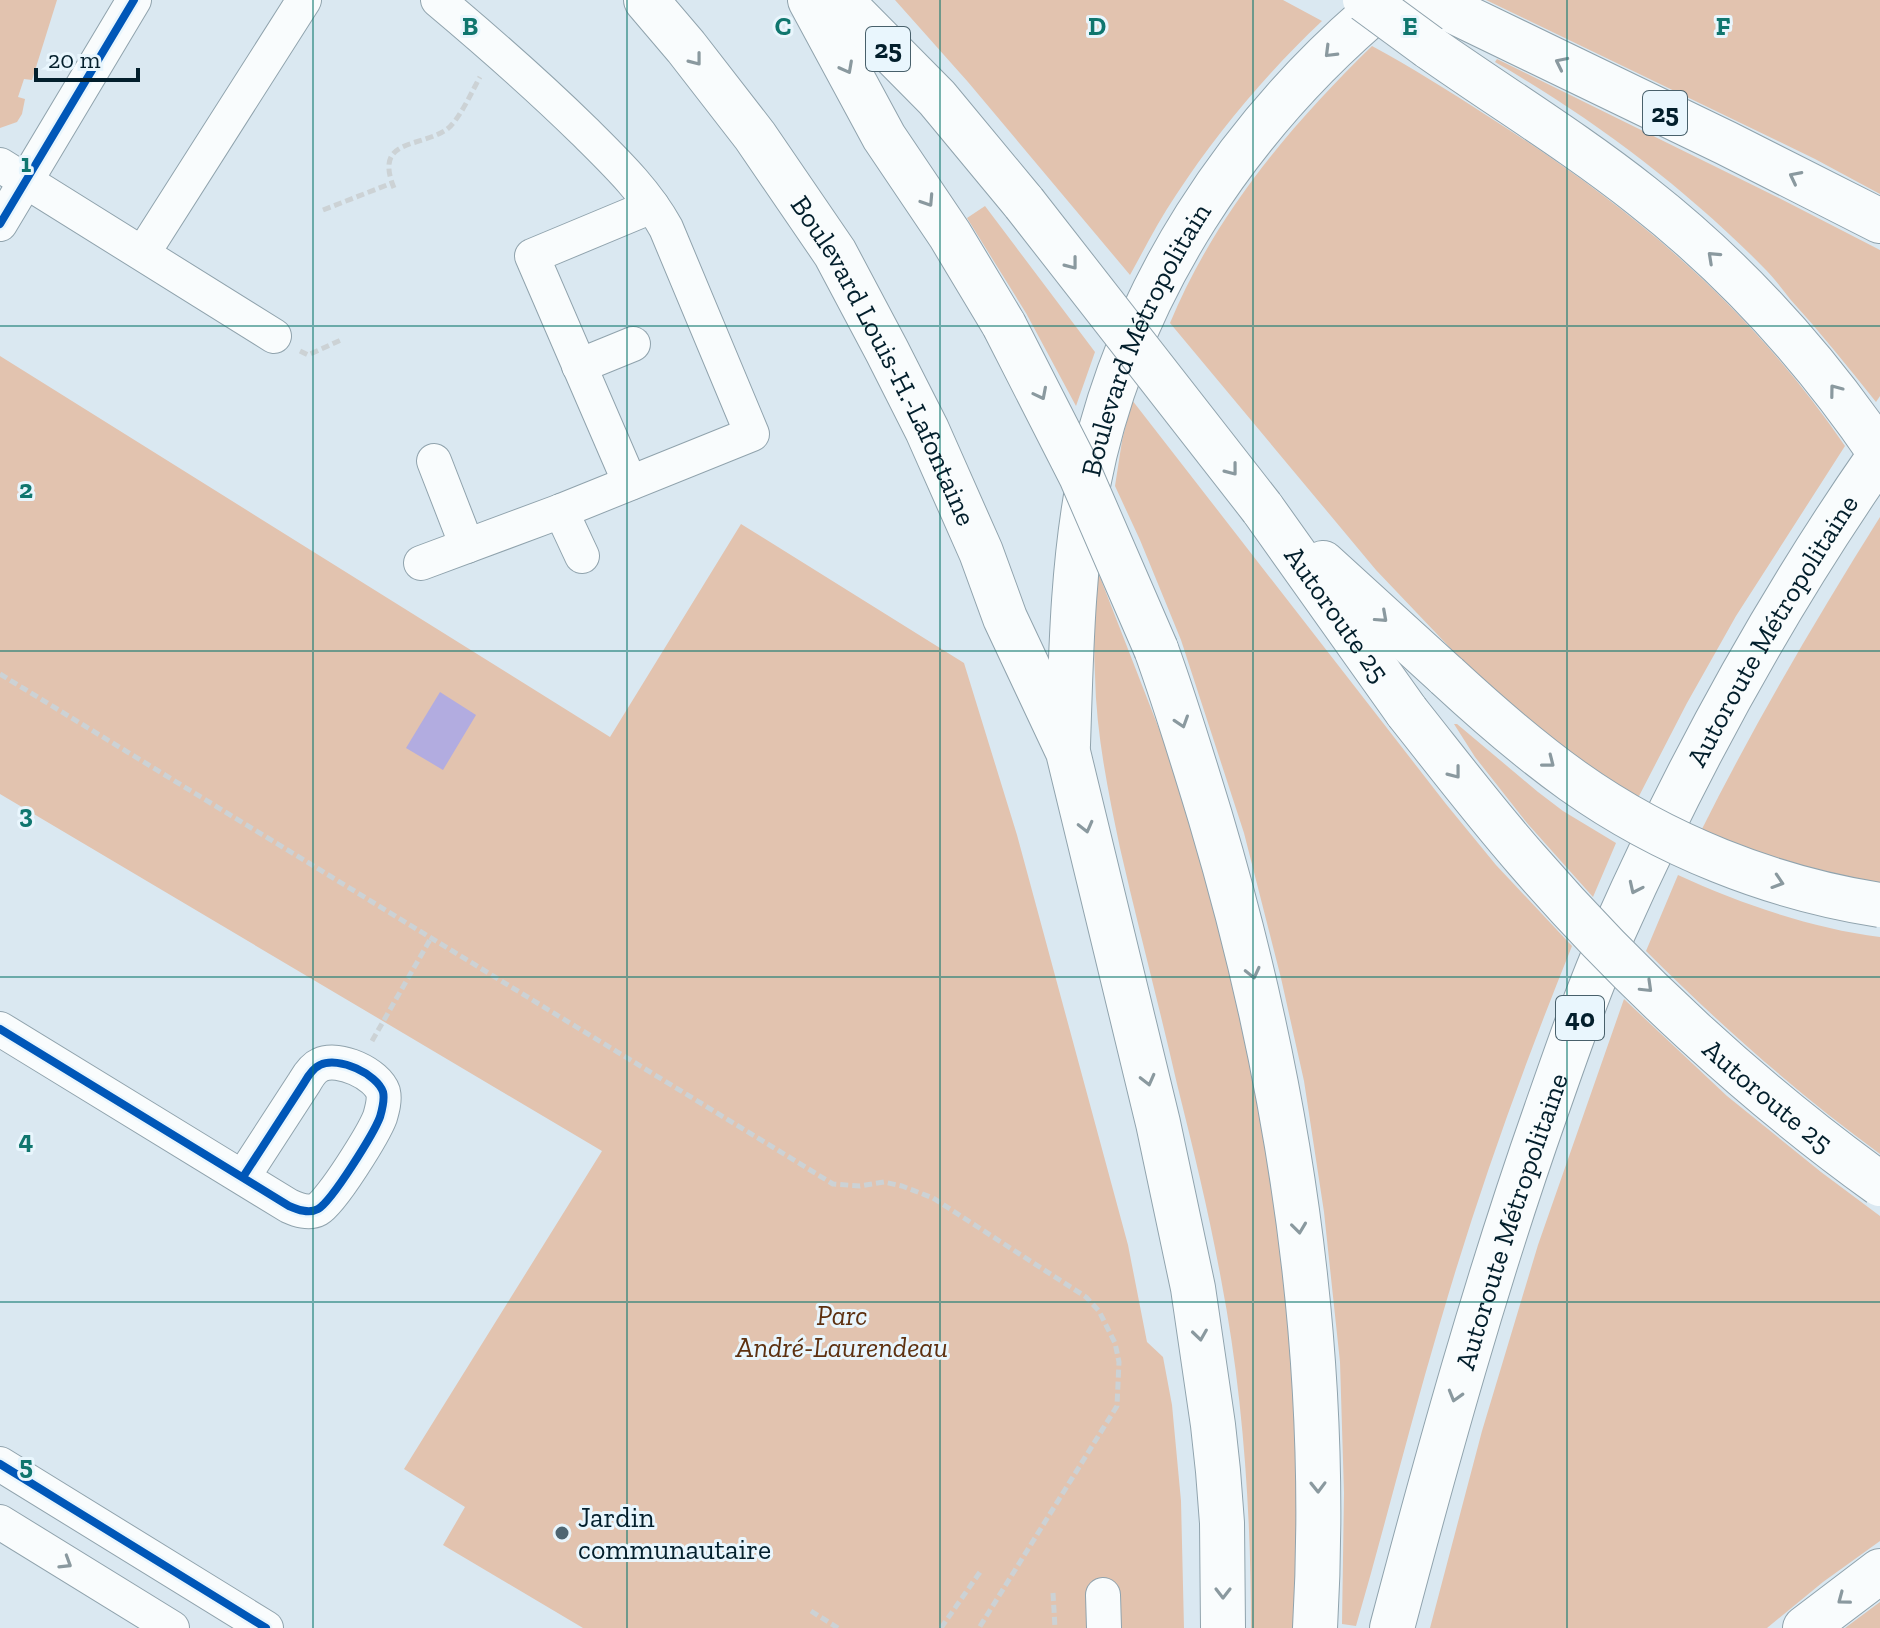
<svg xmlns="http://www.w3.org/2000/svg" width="1880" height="1628" font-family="'Zilla Slab',serif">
<rect width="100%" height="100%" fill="#dae8f1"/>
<g fill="#e2c3af">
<polygon points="0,0 57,0 32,80 24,79 18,97 25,99 22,114 17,122 0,128"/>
<path d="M895 0H1283L1322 21C1267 73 1218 131 1176 195 1159 220 1145 248 1130 275L968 82Z"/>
<polygon points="1486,0 1880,0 1880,194 1815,159"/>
<path d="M1372 46C1411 67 1449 91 1486 115 1630 206 1748 304 1845 446L1736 616 1687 703 1638 798 1549 738 1475 674 1376 570 1170 323C1215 215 1289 127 1372 46Z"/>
<path d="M1497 59 1779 198 1880 250V396L1876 402C1848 367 1820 332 1790 299 1782 289 1775 279 1766 270 1687 189 1594 119 1495 62Z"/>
<polygon points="985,206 1095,352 1076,406 1026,313 967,218"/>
<polygon points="0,356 610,737 741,524 964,663 1017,835 1128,1245 1147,1342 1163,1357 1172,1405 1181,1501 1184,1628 583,1628 443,1545 465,1507 404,1469 602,1151 0,794"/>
<path d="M1132 400 1446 804 1496 865 1572 946C1522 1070 1477 1195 1440 1323 1410 1424 1385 1526 1356 1626L1342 1624 1344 1493 1340 1362 1324 1212 1304 1081 1281 978 1244 833 1181 640 1140 540 1115 486 1122 441Z"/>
<path d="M1880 517V887L1793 867 1701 831C1755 723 1816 619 1880 517Z"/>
<path d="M1098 572 1175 770 1220 923 1256 1084 1279 1223 1294 1377 1298 1507 1295 1628H1251C1251 1511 1243 1393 1221 1279 1209 1213 1193 1148 1177 1084 1159 1005 1138 927 1120 848 1108 791 1096 733 1095 675 1093 640 1095 606 1098 572Z"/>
<polygon points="1454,724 1457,724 1538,792 1563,811 1616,843 1593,897 1527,823 1475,757"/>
<path d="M1678 875C1741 904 1811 928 1880 937V1154C1797 1093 1719 1024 1646 951Z"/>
<polygon points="1624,999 1727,1096 1821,1172 1880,1216 1880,1541 1823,1582 1767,1628 1430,1628 1482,1431 1538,1245"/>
<polygon points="1880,1602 1880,1628 1845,1628"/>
</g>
<polygon fill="#b2ace0" points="440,692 476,715 443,770 406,748"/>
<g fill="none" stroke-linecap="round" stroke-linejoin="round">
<defs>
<g id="minor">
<polyline points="0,165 274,336"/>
<polyline points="0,224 134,0"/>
<polyline points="143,253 304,0"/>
<polyline points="579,366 633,344"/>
<polyline points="434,461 467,546"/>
<polyline points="630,483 532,256 652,206"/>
<polyline points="561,511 582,556"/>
<path d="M421 563 561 511 752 434 666 228C645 190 614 161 584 131 537 85 488 42 438 0"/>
<path d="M0 1029 289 1206C298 1210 309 1214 318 1209 332 1201 374 1133 380 1117 382 1110 385 1100 383 1092 377 1074 339 1056 320 1065 313 1068 308 1076 304 1083L243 1177"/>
<polyline points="0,1464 266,1628"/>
<polyline points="0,1522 172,1628"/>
<polyline points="1103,1595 1104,1628"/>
</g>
<g id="major">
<path id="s1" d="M646 0 686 47 755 136 835 253 887 351 927 430 981 552 1005 618 1068 752 1158 1123 1193 1288 1213 1425 1218 1471 1222 1523 1223 1628"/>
<path id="s2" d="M1068 745C1071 658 1072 571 1088 485 1125 294 1239 123 1388 0"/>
</g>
<g id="highway">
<polyline points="810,0 884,137 950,235 1004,325"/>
<polyline points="840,0 937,98 1024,203"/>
<polyline points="1430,0 1726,143 1880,221"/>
<path d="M1429 47C1500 97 1574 142 1642 196 1735 269 1814 356 1880 453"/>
<path id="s3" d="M1262 508 1407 712"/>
<polyline points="1323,563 1447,676"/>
<path d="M1156 649C1176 704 1193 760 1210 816 1288 1078 1331 1354 1315 1628"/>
<path id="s4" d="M1392 1628C1438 1454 1486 1281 1546 1111 1567 1051 1588 990 1614 931 1688 765 1776 604 1880 455"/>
<polyline points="1805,1628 1880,1571"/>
</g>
</defs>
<use href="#minor" stroke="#90a3ad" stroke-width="36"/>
<use href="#major" stroke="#90a3ad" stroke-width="46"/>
<use href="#highway" stroke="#90a3ad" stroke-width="46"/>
<g stroke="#ccd2d5" stroke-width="5" stroke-dasharray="8 4" stroke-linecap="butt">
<path d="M394 188C374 139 417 148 446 130 459 121 472 91 480 77"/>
<polyline points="323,210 392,183"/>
<polyline points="300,351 308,355 343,339"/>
<polyline points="0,674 833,1184 860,1186 884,1182 902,1186 933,1198 1086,1297 1099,1311 1115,1343 1119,1362 1117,1406 979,1628"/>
<polyline points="372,1041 431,938"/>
<polyline points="1053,1593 1055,1628"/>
<polyline points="811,1611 838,1628"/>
<polyline points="941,1628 980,1572"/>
</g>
<use href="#minor" stroke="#f9fcfd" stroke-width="34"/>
<use href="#major" stroke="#f9fcfd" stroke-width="44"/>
<use href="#highway" stroke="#f9fcfd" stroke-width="44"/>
<defs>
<g id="highway-bridge">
<polyline points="1365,0 1429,47"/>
<polyline points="1024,203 1262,508"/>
<polyline points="1004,325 1081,476 1156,649"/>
<path d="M1447 676C1487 713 1528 749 1573 781 1663 845 1771 888 1880 905"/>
<path id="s5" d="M1407 712C1446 761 1484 811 1526 859 1629 978 1752 1092 1880 1184"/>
</g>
</defs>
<use href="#highway-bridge" stroke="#90a3ad" stroke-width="46" stroke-linecap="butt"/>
<use href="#highway-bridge" stroke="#f9fcfd" stroke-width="44"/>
<defs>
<g id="cycleway">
<polyline points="0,224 134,0"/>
<path d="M0 1029 289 1206C298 1210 309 1214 318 1209 332 1201 374 1133 380 1117 382 1110 385 1100 383 1092 377 1074 339 1056 320 1065 313 1068 308 1076 304 1083L243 1177"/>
<polyline points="0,1464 266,1628"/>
</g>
</defs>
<use href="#cycleway" stroke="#e9f6fd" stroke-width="13"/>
<use href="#cycleway" stroke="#0057b8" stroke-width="8"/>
</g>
<defs><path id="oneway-chevron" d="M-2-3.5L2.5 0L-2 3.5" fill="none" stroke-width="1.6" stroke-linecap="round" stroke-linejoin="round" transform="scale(2)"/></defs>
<g stroke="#8a999f">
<use href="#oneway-chevron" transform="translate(1330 52) rotate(135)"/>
<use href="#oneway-chevron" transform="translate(696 60) rotate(52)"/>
<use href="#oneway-chevron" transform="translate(1561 63) rotate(-154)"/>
<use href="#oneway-chevron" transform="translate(847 68) rotate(62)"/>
<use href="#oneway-chevron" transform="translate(1795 177) rotate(-153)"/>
<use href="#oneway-chevron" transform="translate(928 201) rotate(57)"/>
<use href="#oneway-chevron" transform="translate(1713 257) rotate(-137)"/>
<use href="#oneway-chevron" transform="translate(1072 264) rotate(52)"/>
<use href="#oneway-chevron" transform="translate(1835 390) rotate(-127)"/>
<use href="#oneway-chevron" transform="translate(1041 394) rotate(63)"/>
<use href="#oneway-chevron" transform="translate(1232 470) rotate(52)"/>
<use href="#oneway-chevron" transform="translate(1382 617) rotate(42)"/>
<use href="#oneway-chevron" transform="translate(1182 722) rotate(72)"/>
<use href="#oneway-chevron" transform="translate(1549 762) rotate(38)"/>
<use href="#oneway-chevron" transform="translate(1455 773) rotate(52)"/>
<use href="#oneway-chevron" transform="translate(1086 827) rotate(76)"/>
<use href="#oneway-chevron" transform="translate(1778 882) rotate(18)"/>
<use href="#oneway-chevron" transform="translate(1635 888) rotate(115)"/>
<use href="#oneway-chevron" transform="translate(1253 973) rotate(77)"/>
<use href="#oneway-chevron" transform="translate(1647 987) rotate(44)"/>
<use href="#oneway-chevron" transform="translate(1148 1080) rotate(76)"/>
<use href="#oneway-chevron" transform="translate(1299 1228) rotate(83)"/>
<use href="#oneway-chevron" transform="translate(1200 1335) rotate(82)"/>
<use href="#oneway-chevron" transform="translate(1455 1396) rotate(106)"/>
<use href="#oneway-chevron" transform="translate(1318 1487) rotate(89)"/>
<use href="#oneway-chevron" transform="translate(66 1563) rotate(32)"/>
<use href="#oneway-chevron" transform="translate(1223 1593) rotate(90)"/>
<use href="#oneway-chevron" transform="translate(1843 1599) rotate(143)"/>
</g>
<path fill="none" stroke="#0f766e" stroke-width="2" stroke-opacity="0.55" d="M313 0V1628M627 0V1628M940 0V1628M1253 0V1628M1567 0V1628M0 326H1880M0 651H1880M0 977H1880M0 1302H1880"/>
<circle fill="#4e6571" stroke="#e9f6fd" stroke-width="3" cx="562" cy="1533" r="8"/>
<g text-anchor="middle" stroke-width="6" stroke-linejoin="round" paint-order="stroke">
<g fill="#e9f6fd" stroke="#48606b" stroke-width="2">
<rect x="866" y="27" width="44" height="44" rx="6"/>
<rect x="1643" y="91" width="44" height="44" rx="6"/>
<rect x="1556" y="996" width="48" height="44" rx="6"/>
</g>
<g font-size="26" font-weight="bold" fill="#031f2c">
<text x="888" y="58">25</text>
<text x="1665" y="122">25</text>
<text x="1580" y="1027">40</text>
</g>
<g font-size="28" fill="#031f2c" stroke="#e9f6fd">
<text dy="10" stroke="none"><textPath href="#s2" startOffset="418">Boulevard Métropolitain</textPath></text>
<text dy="10" stroke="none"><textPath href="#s1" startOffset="434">Boulevard Louis-H.-Lafontaine</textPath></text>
<text dy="10" stroke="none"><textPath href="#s3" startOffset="130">Autoroute 25</textPath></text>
<text dy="10" stroke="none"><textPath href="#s4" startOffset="1072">Autoroute Métropolitaine</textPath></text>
<text dy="10" stroke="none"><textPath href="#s5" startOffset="528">Autoroute 25</textPath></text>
<text dy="10" stroke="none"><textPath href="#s4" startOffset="424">Autoroute Métropolitaine</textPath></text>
</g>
<g font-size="28" font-style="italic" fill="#5d300f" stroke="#e9f6fd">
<text x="842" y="1325">Parc<tspan x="842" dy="32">André-Laurendeau</tspan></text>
</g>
<g font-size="28" fill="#031f2c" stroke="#e9f6fd" text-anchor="start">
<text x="578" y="1527">Jardin<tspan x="578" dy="32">communautaire</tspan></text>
</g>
</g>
<g font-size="26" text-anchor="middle" font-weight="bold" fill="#0f766e" stroke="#e9f6fd" stroke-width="6" stroke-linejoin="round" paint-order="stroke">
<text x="470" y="35">B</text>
<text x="783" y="35">C</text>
<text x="1097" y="35">D</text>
<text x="1410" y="35">E</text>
<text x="1723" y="35">F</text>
<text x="26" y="172">1</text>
<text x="26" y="498">2</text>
<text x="26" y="823">3</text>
<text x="26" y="1149">4</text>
<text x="26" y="1474">5</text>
</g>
<path d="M36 68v12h102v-12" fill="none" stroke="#031f2c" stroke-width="4"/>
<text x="48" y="68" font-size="24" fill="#031f2c" stroke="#e9f6fd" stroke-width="6" paint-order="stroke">20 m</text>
</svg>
